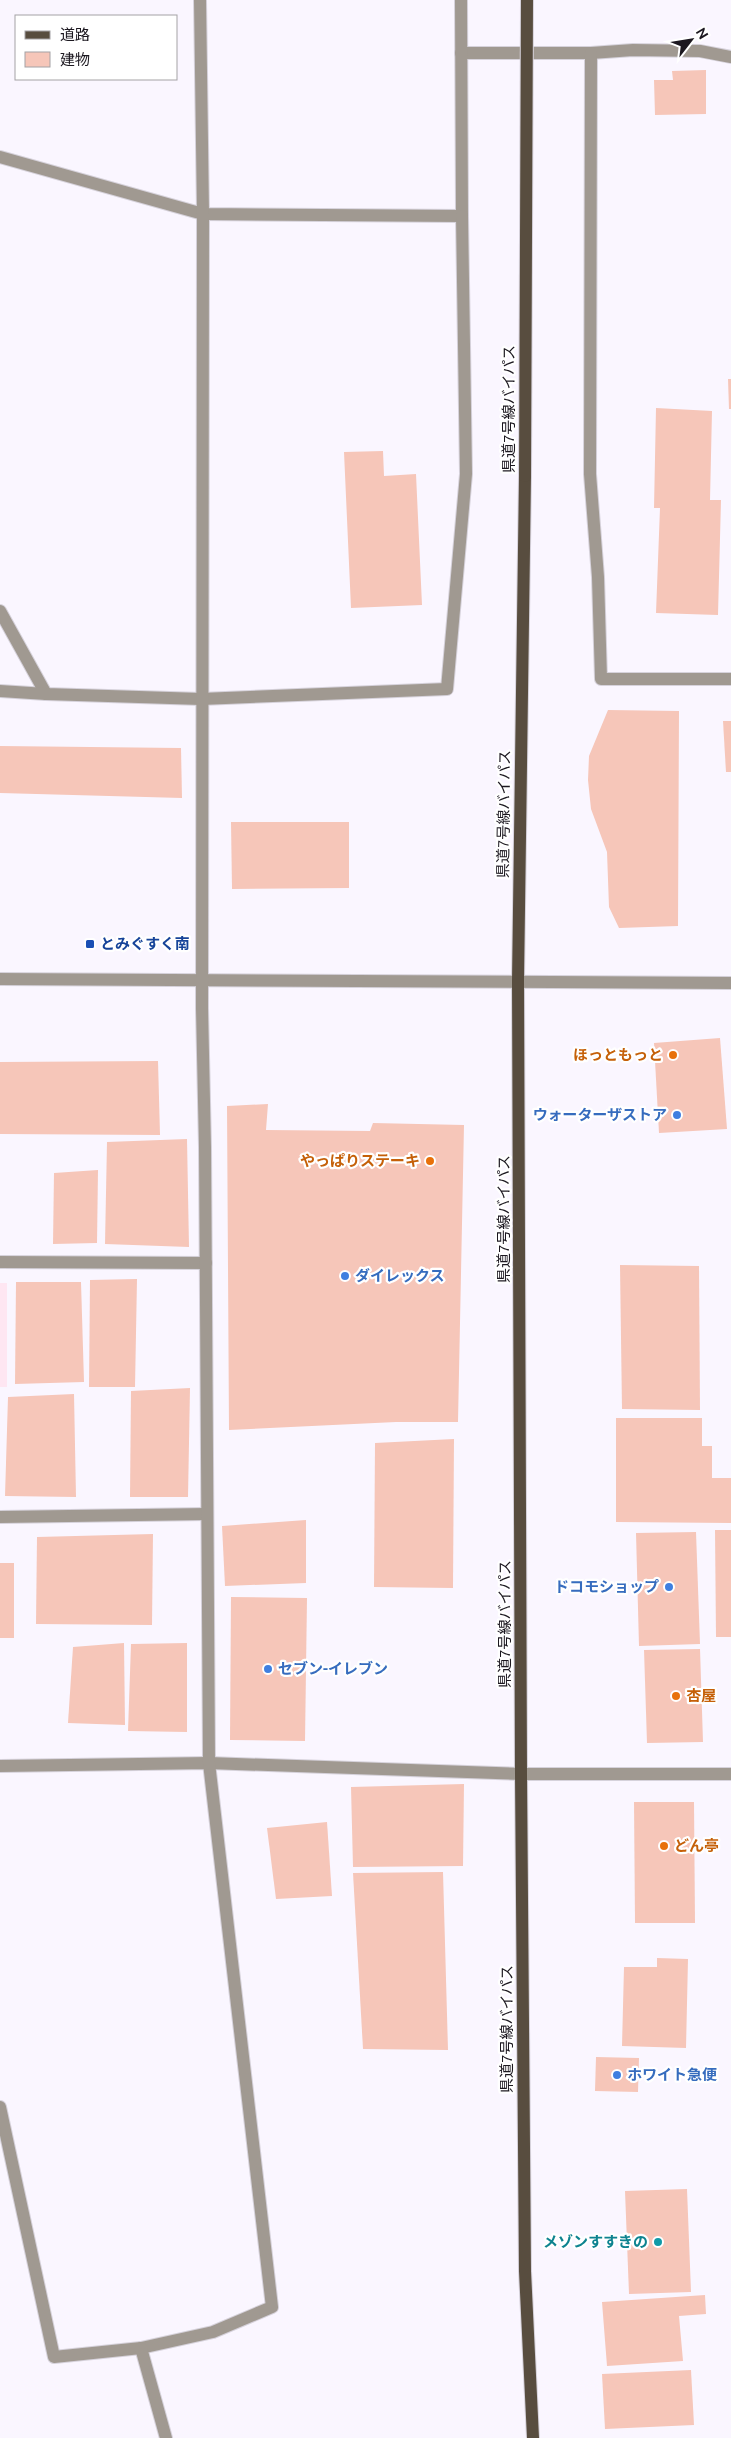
<svg xmlns="http://www.w3.org/2000/svg" width="731" height="2438" font-family="Ubuntu,'Noto Sans JP',sans-serif">
<rect width="100%" height="100%" fill="#faf6ff"/>
<rect fill="#fee6f2" x="0" y="1283" width="7" height="104"/>
<g fill="#f6c6b9">
<polygon points="706,70 706,114 655,115 654,80 673,80 672,71"/>
<polygon points="728,379 731,379 731,409 729,409"/>
<polygon points="656,408 712,411 710,500 721,500 718,615 656,613 660,508 654,508"/>
<polygon points="383,451 384,476 416,474 422,605 351,608 344,452"/>
<polygon points="608,710 679,711 678,926 619,928 609,907 607,852 591,809 588,780 589,756"/>
<polygon points="723,721 731,721 731,772 726,772"/>
<polygon points="0,746 181,748 182,798 0,793"/>
<polygon points="231,822 349,822 349,888 232,889"/>
<polygon points="720,1038 727,1129 659,1133 654,1043"/>
<polygon points="158,1061 160,1135 0,1134 0,1062"/>
<polygon points="268,1104 266,1130 370,1131 373,1123 464,1125 458,1422 396,1422 229,1430 227,1106"/>
<polygon points="187,1139 189,1247 105,1244 107,1142"/>
<polygon points="98,1170 97,1243 53,1244 54,1173"/>
<polygon points="620,1265 699,1266 700,1410 622,1409"/>
<polygon points="137,1279 135,1387 89,1387 90,1280"/>
<polygon points="16,1282 81,1282 84,1382 15,1384"/>
<polygon points="190,1388 188,1497 130,1497 131,1391"/>
<polygon points="74,1394 76,1497 5,1496 8,1397"/>
<polygon points="616,1418 702,1418 702,1446 712,1446 712,1478 731,1478 731,1523 616,1522"/>
<polygon points="454,1439 453,1588 374,1587 375,1443"/>
<polygon points="306,1520 306,1583 225,1586 222,1526"/>
<polygon points="715,1530 731,1530 731,1637 716,1637"/>
<polygon points="696,1532 700,1644 639,1646 636,1533"/>
<polygon points="153,1534 152,1625 36,1624 37,1537"/>
<rect x="0" y="1563" width="14" height="75"/>
<polygon points="231,1597 307,1598 305,1741 230,1740"/>
<polygon points="124,1643 125,1725 68,1723 73,1647"/>
<polygon points="187,1643 187,1732 128,1731 131,1644"/>
<polygon points="700,1649 703,1742 647,1743 644,1650"/>
<polygon points="464,1784 463,1866 353,1867 351,1787"/>
<polygon points="634,1802 694,1802 695,1923 635,1923"/>
<polygon points="327,1822 332,1896 276,1899 267,1828"/>
<polygon points="443,1872 448,2050 363,2049 353,1873"/>
<polygon points="657,1958 688,1959 686,2048 622,2046 624,1967 657,1967"/>
<polygon points="596,2057 639,2058 638,2092 595,2091"/>
<polygon points="687,2189 691,2292 629,2294 625,2191"/>
<polygon points="705,2295 706,2314 679,2316 683,2361 607,2366 602,2302"/>
<polygon points="691,2370 694,2425 605,2429 602,2374"/>
</g>
<g fill="none" stroke-linecap="round" stroke-linejoin="round">
<defs>
<g id="minor">
<polyline points="461,53 591,53 633,50 700,51 731,57"/>
<polyline points="591,53 590,474 598,577 601,679 731,679"/>
<polyline points="0,157 203,214 462,216 461,0"/>
<polyline points="0,611 46,694"/>
<polyline points="0,691 46,694 201,699 447,689 466,474 462,216"/>
<polyline points="0,979 731,983"/>
<polyline points="0,1262 206,1263"/>
<polyline points="0,1517 207,1514"/>
<polyline points="0,1766 209,1763 521,1774 731,1774"/>
<polyline points="0,2107 54,2357 141,2348 213,2332 272,2307 209,1763 205,1147 202,1008 203,214 200,0"/>
<polyline points="141,2348 166,2438"/>
</g>
<polyline id="major" points="525,476 518,981 521,1774 525,2271 533,2438"/>
</defs>
<use href="#minor" stroke="#d6d2db" stroke-width="14"/>
<use href="#major" stroke="#d6d2db" stroke-width="14"/>
<use href="#minor" stroke="#a09991" stroke-width="12"/>
<use href="#major" stroke="#584d3f" stroke-width="12"/>
<defs>
<polyline id="major-bridge" points="525,476 527,0"/>
</defs>
<use href="#major-bridge" stroke="#d6d2db" stroke-width="14" stroke-linecap="butt"/>
<use href="#major-bridge" stroke="#584d3f" stroke-width="12"/>
</g>
<rect fill="#1a4fb4" stroke="#fff" stroke-width="2" x="85" y="939" width="10" height="10" rx="2.5"/>
<g fill="#e8710a" stroke="#fff" stroke-width="2">
<circle cx="673" cy="1055" r="5"/>
<circle cx="430" cy="1161" r="5"/>
<circle cx="676" cy="1696" r="5"/>
<circle cx="664" cy="1846" r="5"/>
</g>
<g fill="#3f7fe0" stroke="#fff" stroke-width="2">
<circle cx="677" cy="1115" r="5"/>
<circle cx="345" cy="1276" r="5"/>
<circle cx="669" cy="1587" r="5"/>
<circle cx="268" cy="1669" r="5"/>
<circle cx="617" cy="2075" r="5"/>
</g>
<circle fill="#0f9aa8" stroke="#fff" stroke-width="2" cx="658" cy="2242" r="5"/>
<g text-anchor="middle" stroke-width="4.5" stroke-linejoin="round" paint-order="stroke">
<g font-size="15" fill="#1b171f" stroke="#fff">
<text transform="translate(509 409) rotate(-90)" y="5">県道7号線バイパス</text>
<text transform="translate(504 814) rotate(-89)" y="5">県道7号線バイパス</text>
<text transform="translate(504 1219) rotate(-90)" y="5">県道7号線バイパス</text>
<text transform="translate(505 1624) rotate(-90)" y="5">県道7号線バイパス</text>
<text transform="translate(507 2029) rotate(-90)" y="5">県道7号線バイパス</text>
</g>
<g font-size="15" font-weight="bold" fill="#164399" stroke="#fff" text-anchor="start">
<text x="100" y="949">とみぐすく南</text>
</g>
<g font-size="15" font-weight="bold" fill="#c56008" stroke="#fff" text-anchor="end">
<text x="663" y="1060">ほっともっと</text>
<text x="420" y="1166">やっぱりステーキ</text>
<text x="686" y="1701" text-anchor="start">杏屋</text>
<text x="674" y="1851" text-anchor="start">どん亭</text>
</g>
<g font-size="15" font-weight="bold" fill="#366cbe" stroke="#fff" text-anchor="start">
<text x="667" y="1120" text-anchor="end">ウォーターザストア</text>
<text x="355" y="1281">ダイレックス</text>
<text x="659" y="1592" text-anchor="end">ドコモショップ</text>
<text x="278" y="1674">セブン-イレブン</text>
<text x="627" y="2080">ホワイト急便</text>
</g>
<g font-size="15" font-weight="bold" fill="#0d838f" stroke="#fff" text-anchor="end">
<text x="648" y="2247">メゾンすすきの</text>
</g>
</g>
<rect x="15" y="15" width="162" height="65" fill="#ffffff" stroke="#a4a2a5"/>
<rect x="25" y="31" width="25" height="8" fill="#584d3f" stroke="#a4a2a5"/>
<text x="60" y="40" font-size="15" fill="#1b171f">道路</text>
<rect x="25" y="52" width="25" height="15" fill="#f6c6b9" stroke="#a4a2a5"/>
<text x="60" y="65" font-size="15" fill="#1b171f">建物</text>
<g transform="translate(691 40) rotate(59)" stroke="#ffffff" stroke-width="4" paint-order="stroke">
<path d="M0-4L9 19L0 12L-9 19Z" fill="#1b171f"/>
<text y="-8" font-size="14" font-weight="bold" text-anchor="middle" fill="#1b171f">N</text>
</g>
</svg>
